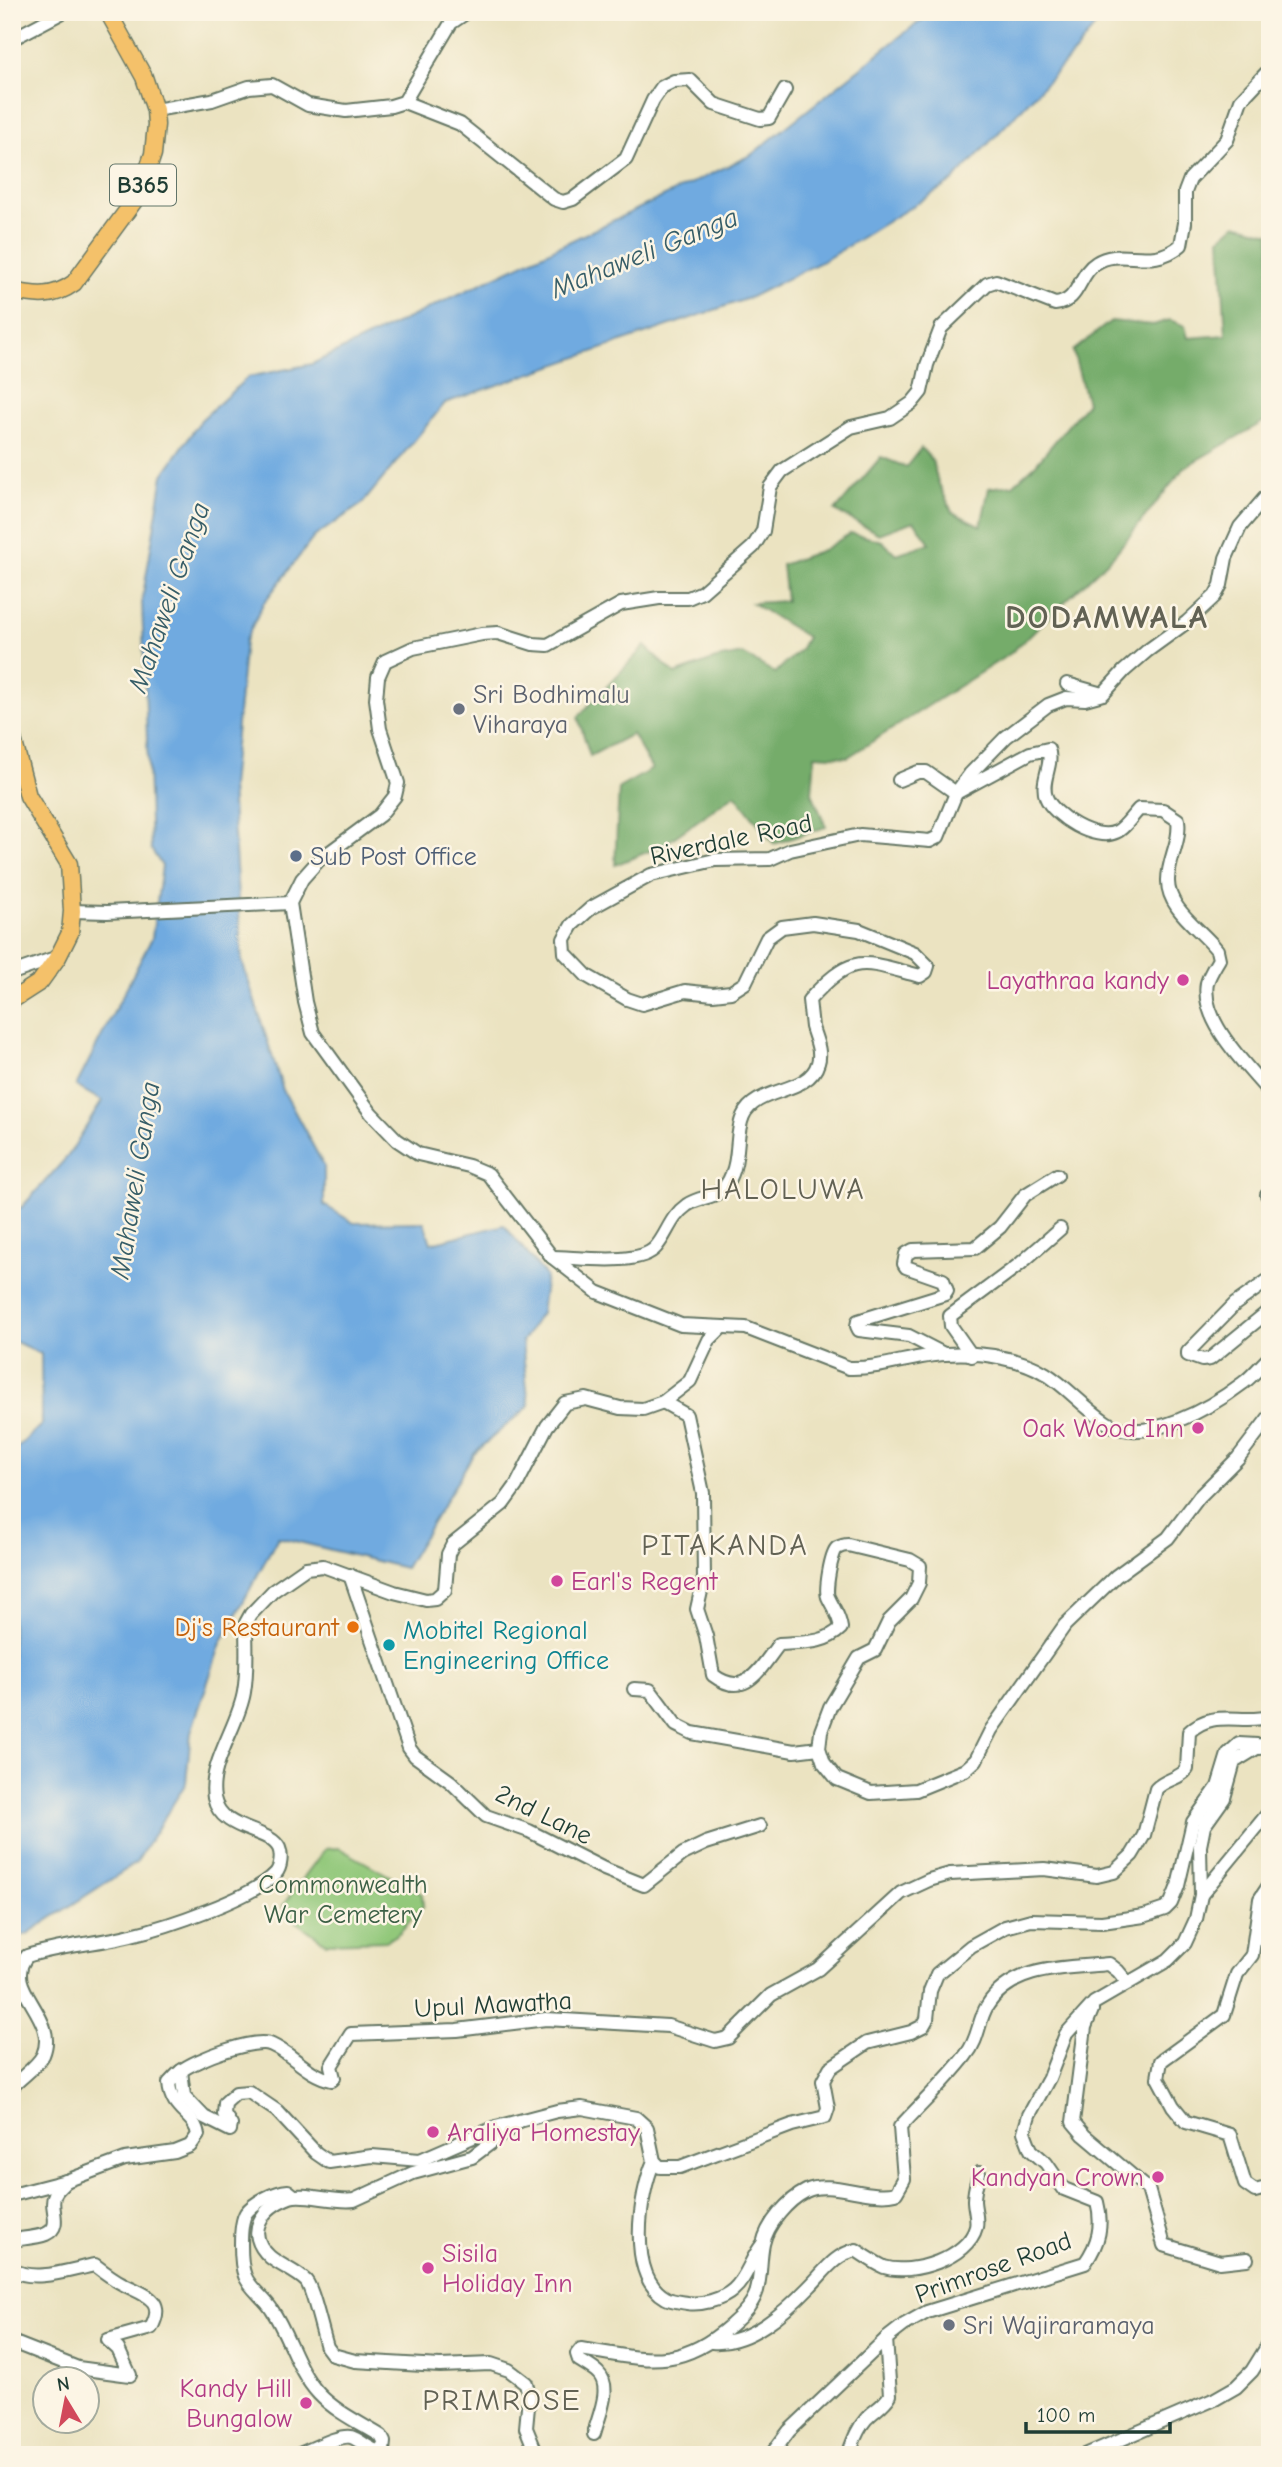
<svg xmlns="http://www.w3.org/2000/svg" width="1282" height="2467" font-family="'Comic Neue',sans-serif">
<rect width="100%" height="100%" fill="#fcf5e5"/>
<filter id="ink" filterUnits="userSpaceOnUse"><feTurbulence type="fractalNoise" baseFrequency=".0143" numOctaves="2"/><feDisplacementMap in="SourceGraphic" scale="14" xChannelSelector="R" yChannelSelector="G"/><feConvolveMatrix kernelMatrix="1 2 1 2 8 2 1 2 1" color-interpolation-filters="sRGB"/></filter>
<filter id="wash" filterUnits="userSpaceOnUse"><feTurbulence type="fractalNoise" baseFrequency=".00686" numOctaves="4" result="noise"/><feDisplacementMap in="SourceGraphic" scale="28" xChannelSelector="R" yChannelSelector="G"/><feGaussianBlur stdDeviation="1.57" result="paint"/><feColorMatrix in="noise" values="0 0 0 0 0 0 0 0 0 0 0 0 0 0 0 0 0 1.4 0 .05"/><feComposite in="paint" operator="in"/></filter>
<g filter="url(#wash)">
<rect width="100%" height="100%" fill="#ebe3c1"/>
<polygon fill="#92c87a" stroke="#588257" stroke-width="2" points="339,1848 422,1894 423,1906 400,1932 386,1941 326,1943 284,1913 283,1905 325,1849"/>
<polygon fill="#75ac6a" stroke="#4a744f" stroke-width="2" points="1236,224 1270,233 1270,418 1185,467 1114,555 1011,653 848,757 815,755 812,793 826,827 774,844 735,794 662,846 615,865 619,788 652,769 632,734 590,756 578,717 645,646 675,674 716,659 743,654 775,673 800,650 807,637 752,603 786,601 782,565 823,550 851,533 882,541 896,554 930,543 914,521 879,534 835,511 881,457 906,467 921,448 932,460 938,482 952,512 981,526 989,488 1013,485 1036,464 1087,403 1073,351 1111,321 1153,325 1170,320 1185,326 1188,338 1226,335 1220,238"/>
<polygon fill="#70aae0" stroke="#48748a" stroke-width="2" points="933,12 1106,12 1076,51 953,181 825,260 749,298 445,403 362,504 314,537 263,604 245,641 231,787 242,961 283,1090 324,1166 324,1205 354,1223 424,1222 431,1243 504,1225 546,1276 541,1313 522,1342 529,1406 474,1453 405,1568 278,1537 221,1643 191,1732 186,1783 136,1863 27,1934 12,1938 12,1453 42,1424 41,1354 12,1340 12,1209 22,1207 68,1156 102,1101 76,1086 152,938 162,866 151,849 142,601 163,475 201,420 248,377 312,364 751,155 903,34"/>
</g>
<g filter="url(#ink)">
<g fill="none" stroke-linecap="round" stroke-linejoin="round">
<defs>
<g id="minor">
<polyline points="12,39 63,12"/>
<path d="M1270 69 1241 100 1227 140 1190 179 1185 192V223L1181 245C1151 271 1121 246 1096 263 1078 274 1080 302 1055 304L996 281 987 284 941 328 927 365 921 392 912 403 890 418 851 427 782 471 770 487 763 531 753 547 702 592 688 598H659L621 604 548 645 533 644 498 633 482 634 413 648 385 661 378 677 376 699 380 729 398 783 395 796 380 815 319 860 302 879 290 903 305 1002 313 1033 371 1113 397 1140 418 1154 469 1166 488 1174 552 1257 597 1292 681 1325 746 1328 849 1368C882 1369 912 1356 945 1354 963 1353 986 1354 1003 1358 1055 1367 1068 1396 1106 1422 1143 1448 1213 1406 1243 1383 1253 1376 1261 1365 1270 1357"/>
<polyline points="404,102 460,124 554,199 563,202 573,199 626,159 653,100 662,87 674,81 690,80 714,104 760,119 769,118 785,90"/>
<polyline points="155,110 212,100 249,87 272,85 308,105 346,111 391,106 404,102 451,23 467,12"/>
<polyline points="1067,684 1102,694"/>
<path d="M899 780 918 772H926L956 793 1030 753 1048 749C1054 765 1040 780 1046 797 1053 816 1096 842 1116 832 1124 829 1132 816 1139 809L1163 810 1178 820C1181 842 1168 859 1168 880 1167 909 1201 929 1217 950L1219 959C1215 966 1209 975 1207 983 1200 1021 1247 1066 1270 1093"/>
<polyline points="72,911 107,912 290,903"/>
<polyline points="12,973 58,957"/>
<polyline points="1267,1195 1270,1197"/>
<path d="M552 1257C577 1257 639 1267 656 1247 668 1233 670 1217 687 1205 705 1193 721 1202 732 1174 740 1156 735 1134 743 1116 756 1086 809 1095 818 1063 822 1051 815 1038 812 1027 811 1018 810 1009 809 1000 854 952 861 961 920 976L926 972 928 966 915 953 859 930 813 923 782 927 767 938 745 983 731 992 713 994 685 991 642 1004 627 999 587 976 565 953 564 939 572 925 591 908 651 875 715 860 770 859 790 850 860 835 930 841 938 837 956 793 970 774 1006 737 1048 705 1066 698 1085 699 1103 694 1124 671 1147 651 1187 622 1215 596 1221 585 1226 558 1240 527 1270 492"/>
<polyline points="1270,1279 1235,1304 1188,1352 1188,1355 1202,1360 1210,1359 1270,1310"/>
<polyline points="944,1354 909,1336 859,1330 857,1326 858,1321 945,1294 947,1291 943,1280 906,1267 904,1264 906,1254 913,1250 975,1248 1000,1227 1025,1195 1057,1175"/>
<polyline points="972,1356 951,1326 950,1316 1020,1264 1060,1229"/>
<path d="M663 1402 686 1415 703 1493 704 1578 697 1609 706 1636 713 1675C746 1700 760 1668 779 1644 801 1642 824 1645 841 1628 839 1614 834 1610 828 1597 825 1590 831 1553 837 1548 839 1547 845 1545 848 1545L910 1560 920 1566 919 1583 911 1599 889 1621 875 1650 859 1658 830 1707 821 1731 819 1748 824 1763 837 1779 871 1793 916 1790 965 1770 976 1760 991 1730 1065 1625 1116 1576 1168 1538 1199 1497 1238 1458 1270 1416"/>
<polyline points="350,1575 409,1748 415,1756 451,1782 486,1816 529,1831 604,1869 644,1885 683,1854 706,1843 760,1826"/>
<polyline points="634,1689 650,1690 676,1725 692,1733 794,1751 819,1748"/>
<polyline points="1270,1884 1260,1899 1252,1955 1237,1974 1224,2015 1161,2061 1158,2078 1173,2106 1186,2122 1230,2135 1245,2184 1255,2191 1270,2187"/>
<polyline points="1201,1895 1270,1811"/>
<polyline points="1092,2010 1085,2027 1073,2122 1084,2135 1148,2189 1164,2245 1220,2262 1247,2259"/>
<polyline points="181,2071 184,2096 204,2117 230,2130 231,2125 224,2114 225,2103 236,2093 249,2092 277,2111 316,2153 329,2162 372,2156 420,2160 496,2127 557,2111 582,2108 636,2118 647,2128 654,2161 660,2167 680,2167 792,2125 825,2117 828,2108 823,2081 830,2068 867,2043 911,2032 923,2026 927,2019 930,1991 937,1974 971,1946 1005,1927 1031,1920 1102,1922 1144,1916 1165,1909 1171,1903 1178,1886 1193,1822 1218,1787 1228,1754 1239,1744 1257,1745 1260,1748"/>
<path d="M12 2087C21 2077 37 2067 43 2055 60 2016 0 1988 27 1956 61 1945 97 1944 131 1935 166 1927 253 1898 276 1873 281 1867 282 1855 279 1848 269 1828 221 1832 214 1798 208 1764 239 1725 244 1692 248 1670 246 1646 246 1623L251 1614 273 1591 306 1568 323 1566 394 1592 426 1600 435 1599 445 1590 448 1554 453 1544 503 1504 516 1486 547 1426 565 1403 586 1399 620 1408 643 1409 663 1402 690 1381 709 1340 721 1328"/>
<path d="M516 2124 472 2157 413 2173 354 2200C336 2203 303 2192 290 2197 263 2207 243 2232 270 2257 281 2266 296 2271 306 2281 313 2289 323 2335 327 2347L333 2355 355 2361 440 2366 491 2364 509 2370 526 2383 529 2396 526 2428 537 2455"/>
<path d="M654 2161C639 2195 627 2276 666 2298 671 2301 681 2302 687 2303 701 2305 722 2300 733 2290 747 2278 750 2260 762 2245"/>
<path d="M12 2195 66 2181 125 2159 175 2152 190 2146 198 2135C195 2113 171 2113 169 2083 173 2079 177 2074 181 2071 195 2060 256 2036 272 2045 294 2055 307 2075 332 2080L334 2078 331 2066 351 2034 457 2030 546 2019 668 2026 715 2041 728 2038 771 1995 818 1969 901 1893 929 1880 950 1874 1044 1869 1097 1876 1114 1872 1132 1855 1144 1835 1156 1789C1165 1779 1180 1779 1187 1769L1189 1732C1213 1709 1240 1724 1270 1717"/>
<path d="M293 2195 288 2191C275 2192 254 2202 246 2213 239 2224 240 2264 245 2276 250 2289 265 2298 272 2310 290 2337 296 2369 319 2394 336 2412 360 2423 381 2436L384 2442 383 2451C370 2452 363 2441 351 2437 339 2434 311 2450 297 2455"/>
<path d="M12 2240C23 2238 36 2238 46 2234 64 2226 48 2207 55 2194 57 2189 63 2185 66 2181"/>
<path d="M12 2269C33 2284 72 2269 95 2265 104 2272 113 2279 123 2284 144 2295 167 2299 151 2328L108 2340 118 2349 130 2375 78 2368 12 2342"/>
<path d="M712 2342C749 2345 785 2312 810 2286 825 2271 834 2255 856 2250 865 2256 875 2263 884 2267 912 2276 968 2258 976 2227 978 2219 974 2208 974 2200 974 2191 977 2181 979 2173"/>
<path d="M594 2434C598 2417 613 2387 598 2373 593 2368 585 2364 579 2360L577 2354 581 2349C645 2359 678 2372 731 2325 742 2316 756 2301 758 2286 761 2272 760 2258 763 2244 767 2224 788 2200 806 2191 829 2179 869 2200 896 2193L904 2179 900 2127C922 2103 946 2081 966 2055 979 2039 978 2021 987 2006 1012 1965 1067 1968 1109 1964L1118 1971 1128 1983"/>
<path d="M771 2455 789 2431 886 2339 904 2325 927 2312 1085 2263C1099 2243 1103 2225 1097 2202L1064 2189 1046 2163 1031 2150 1024 2132 1029 2115 1049 2078 1066 2034 1094 2003 1168 1960 1185 1943 1196 1919 1201 1895 1200 1846 1204 1826 1224 1798 1234 1762 1270 1740"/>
<path d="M848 2455C853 2442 857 2429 866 2419 874 2410 884 2406 890 2395L886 2339"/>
<polyline points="1085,2455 1215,2399 1236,2387 1252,2371 1270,2342"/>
</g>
<g id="major">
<path d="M12 291C37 296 53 298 74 283L140 193 153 154 156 125 155 110 144 77 108 12"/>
<polyline points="12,735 28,796 69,864 72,911 70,933 58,957 40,982 12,1000"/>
</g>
</defs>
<use href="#minor" stroke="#667765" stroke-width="16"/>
<use href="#major" stroke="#667765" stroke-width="19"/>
<use href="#minor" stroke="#fff" stroke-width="12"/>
<use href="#major" stroke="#f4c16a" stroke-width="16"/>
</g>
</g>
<g fill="#6b7280" stroke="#fcf5e5" stroke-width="2.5">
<circle cx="459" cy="709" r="7"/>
<circle cx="949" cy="2325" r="7"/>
</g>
<circle fill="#5c6f8a" stroke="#fcf5e5" stroke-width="2.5" cx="296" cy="856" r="7"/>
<g fill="#d1479c" stroke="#fcf5e5" stroke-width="2.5">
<circle cx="1183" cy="980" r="7"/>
<circle cx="1198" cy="1428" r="7"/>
<circle cx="557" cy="1581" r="7"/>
<circle cx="433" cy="2132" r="7"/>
<circle cx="1158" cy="2177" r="7"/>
<circle cx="428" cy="2268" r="7"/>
<circle cx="306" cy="2403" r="7"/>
</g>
<circle fill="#e8710a" stroke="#fcf5e5" stroke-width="2.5" cx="353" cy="1627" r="7"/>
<circle fill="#0f9aa8" stroke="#fcf5e5" stroke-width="2.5" cx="389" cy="1645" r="7"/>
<g text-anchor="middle" stroke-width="5" stroke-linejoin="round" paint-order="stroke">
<rect fill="#fcf5e5" stroke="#617469" stroke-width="2" x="110" y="164.5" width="66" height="41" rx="5"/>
<g font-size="24" font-weight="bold" fill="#1f3d34">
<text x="143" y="193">B365</text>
</g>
<g font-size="26" fill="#5b616d" stroke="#fcf5e5" text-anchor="start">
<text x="473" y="703">Sri Bodhimalu<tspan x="473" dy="30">Viharaya</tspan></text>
<text x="963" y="2334">Sri Wajiraramaya</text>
</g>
<g font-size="26" fill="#1f3d34" stroke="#fcf5e5">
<text transform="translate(731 839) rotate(-12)" y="9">Riverdale Road</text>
<text transform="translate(544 1814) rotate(26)" y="9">2nd Lane</text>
<text transform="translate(493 2004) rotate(-3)" y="9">Upul Mawatha</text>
<text transform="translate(993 2267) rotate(-20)" y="9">Primrose Road</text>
</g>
<g font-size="26" fill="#4e5e75" stroke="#fcf5e5" text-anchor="start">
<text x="310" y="865">Sub Post Office</text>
</g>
<g font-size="26" fill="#b23c85" stroke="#fcf5e5" text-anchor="end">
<text x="1169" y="989">Layathraa kandy</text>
<text x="1184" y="1437">Oak Wood Inn</text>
<text x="571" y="1590" text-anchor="start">Earl's Regent</text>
<text x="447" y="2141" text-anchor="start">Araliya Homestay</text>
<text x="1144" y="2186">Kandyan Crown</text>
<text x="442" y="2262" text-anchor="start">Sisila<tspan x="442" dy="30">Holiday Inn</tspan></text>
<text x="292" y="2397">Kandy Hill<tspan x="292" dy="30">Bungalow</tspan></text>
</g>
<g font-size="26" fill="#c56008" stroke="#fcf5e5" text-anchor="end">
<text x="339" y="1636">Dj's Restaurant</text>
</g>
<g font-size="26" fill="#0d838f" stroke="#fcf5e5" text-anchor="start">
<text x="403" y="1639">Mobitel Regional<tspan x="403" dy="30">Engineering Office</tspan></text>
</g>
<g font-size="26" fill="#3c6046" stroke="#fcf5e5">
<text x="343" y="1893">Commonwealth<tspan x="343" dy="30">War Cemetery</tspan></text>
</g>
<g font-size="28" font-style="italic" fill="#375e68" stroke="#fcf5e5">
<text transform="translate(644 252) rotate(-22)" y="10">Mahaweli Ganga</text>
<text transform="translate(168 597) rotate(-71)" y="10">Mahaweli Ganga</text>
<text transform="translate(134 1180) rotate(-81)" y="10">Mahaweli Ganga</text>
</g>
<g font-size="30" letter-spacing="2" fill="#626254" stroke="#fcf5e5">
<text x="783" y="1199">HALOLUWA</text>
<text x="725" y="1555">PITAKANDA</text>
<text x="502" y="2410">PRIMROSE</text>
</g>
<g font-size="33" font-weight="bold" letter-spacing="2" fill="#626254" stroke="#fcf5e5">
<text x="1107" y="628">DODAMWALA</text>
</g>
</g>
<rect width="1282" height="2467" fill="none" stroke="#fcf5e5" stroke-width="42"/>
<g transform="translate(66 2400) rotate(350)"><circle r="33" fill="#fcf5e5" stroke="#a4ab9e" stroke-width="2"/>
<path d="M0-5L12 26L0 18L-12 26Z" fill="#d1495b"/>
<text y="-10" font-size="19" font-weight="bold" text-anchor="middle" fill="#1f3d34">N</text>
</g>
<path d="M1026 2422v10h144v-10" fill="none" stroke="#1f3d34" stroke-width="3.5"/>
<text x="1037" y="2422" font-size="21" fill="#1f3d34" stroke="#fcf5e5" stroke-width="5" paint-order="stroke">100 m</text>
</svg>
